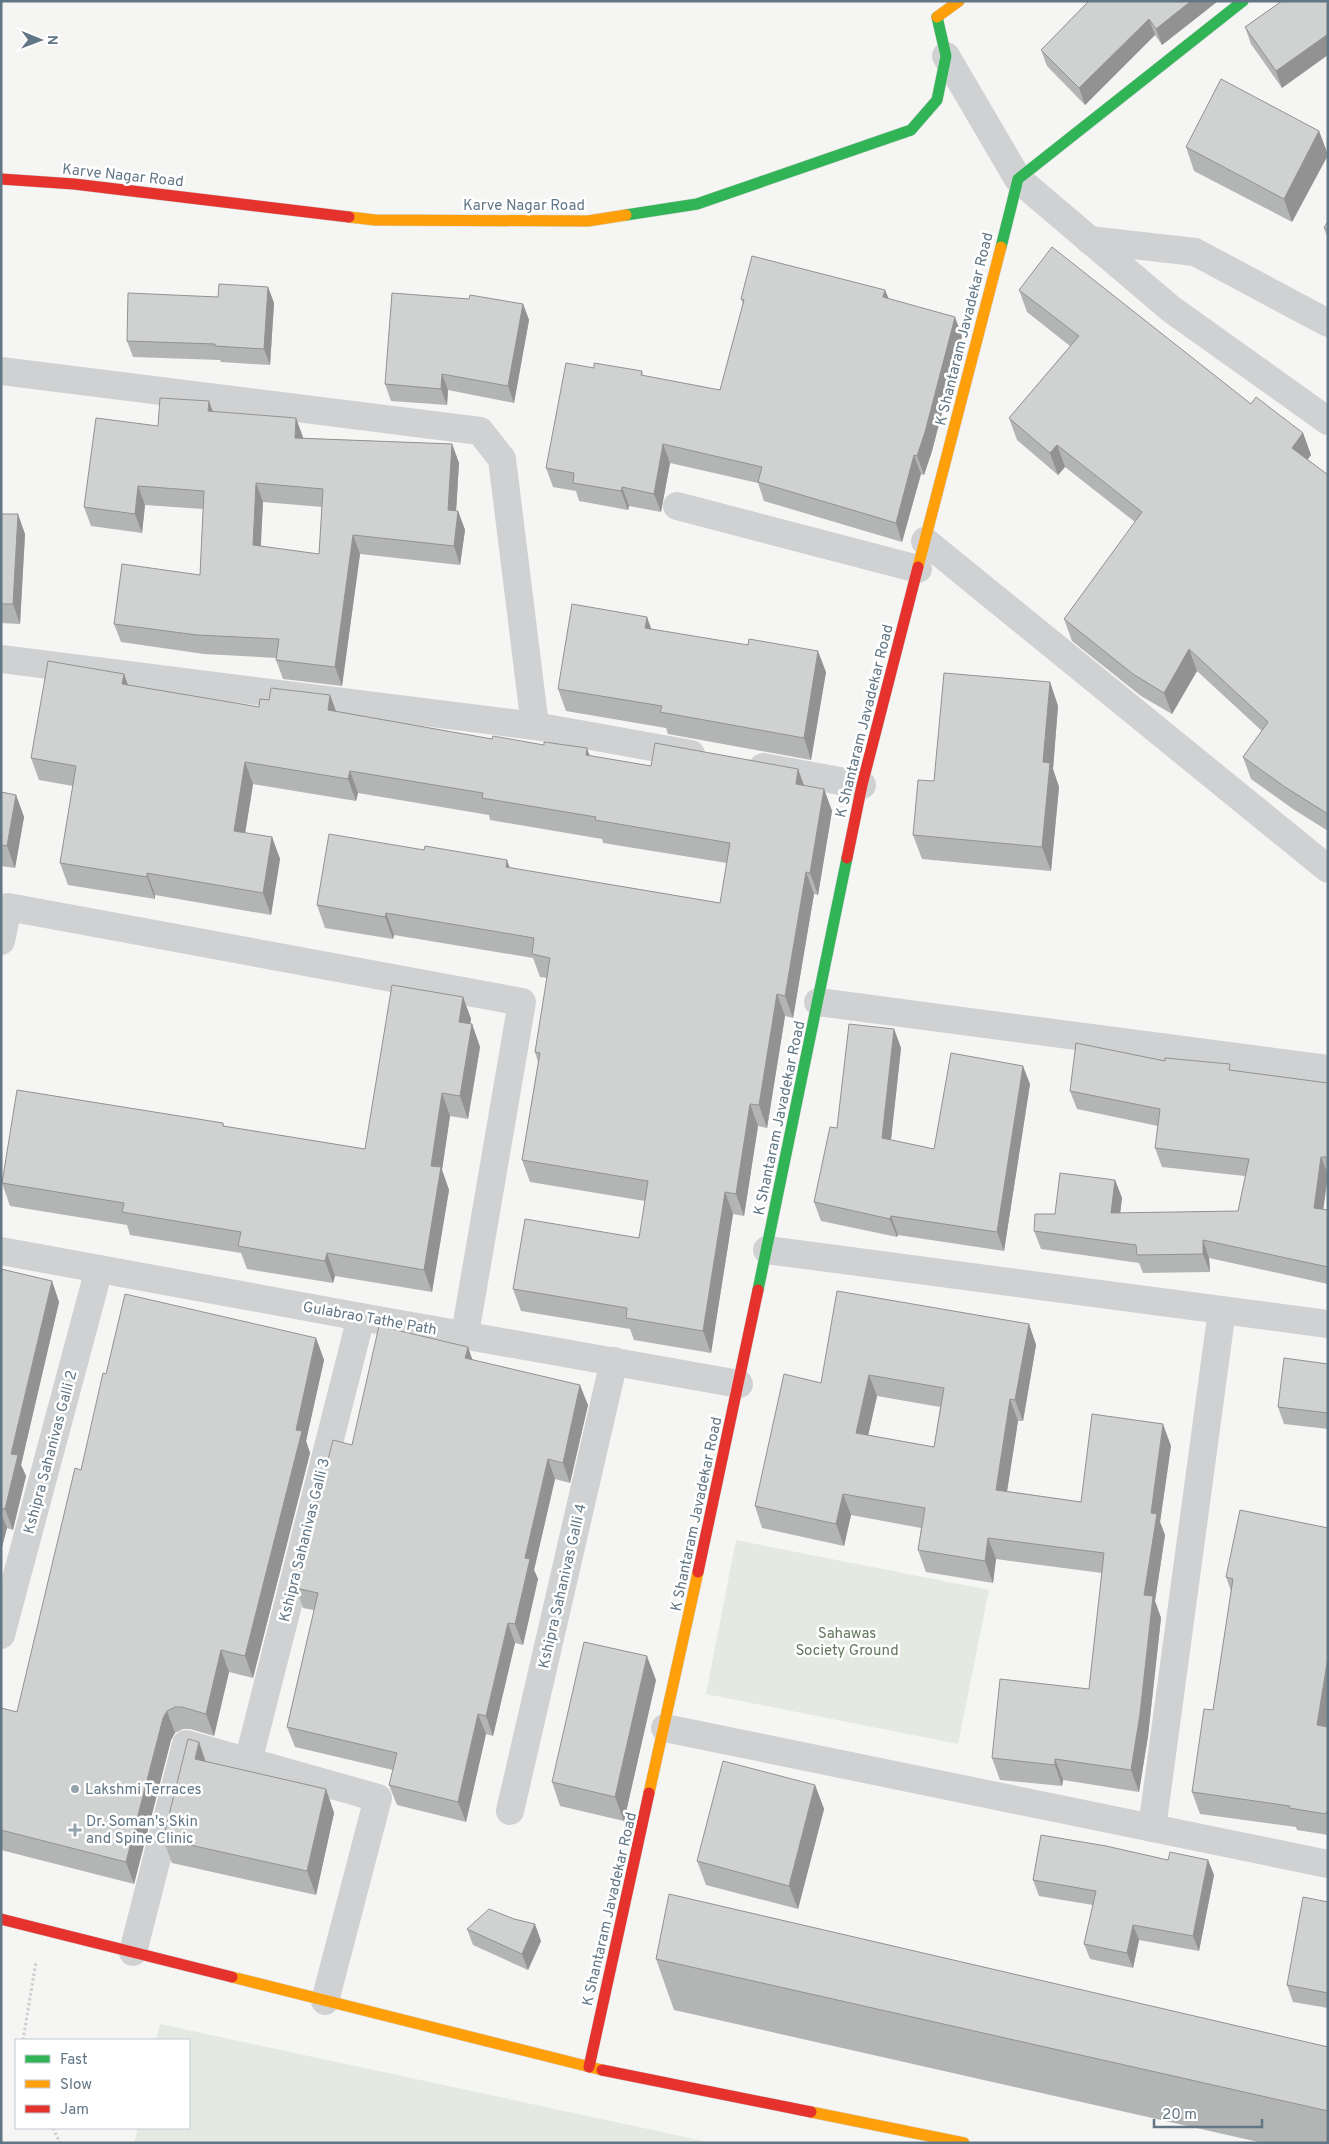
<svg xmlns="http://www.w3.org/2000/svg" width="1329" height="2144" font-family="Overpass,sans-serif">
<rect width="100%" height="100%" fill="#f5f5f3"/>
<g fill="#e4e9e1">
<polygon points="736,1540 989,1590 958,1744 706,1694"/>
<polygon points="160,2024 713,2143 134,2143 138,2128 189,2128 189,2040 156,2040"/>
</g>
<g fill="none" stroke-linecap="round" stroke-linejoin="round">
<defs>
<g id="fast">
<polyline points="626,215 697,204 911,130 937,100 946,56 937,17"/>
<polyline points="1001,247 1018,179 1243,1"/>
<polyline points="758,1290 847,858"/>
</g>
<g id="slow">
<polyline points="937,17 959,1"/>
<polyline points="349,217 375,220 588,221 626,215"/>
<polyline points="918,567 1001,247"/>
<polyline points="649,1793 698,1572"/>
<polyline points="232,1977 602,2070"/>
<polyline points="811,2112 964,2143"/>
</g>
<g id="jam">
<polyline points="1,179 74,184 349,217"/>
<polyline points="847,858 862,785 918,567"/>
<polyline points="698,1572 758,1290"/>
<polyline points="1,1919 232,1977"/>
<polyline points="589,2067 649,1793"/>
<polyline points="602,2070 811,2112"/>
</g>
</defs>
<use href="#fast" stroke="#d0d2d3" stroke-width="12"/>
<use href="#slow" stroke="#d0d2d3" stroke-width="12"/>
<use href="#jam" stroke="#d0d2d3" stroke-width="12"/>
<g stroke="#cdcece" stroke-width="3" stroke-dasharray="2.5 2.5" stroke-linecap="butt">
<polyline points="23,2040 36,1962"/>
<polyline points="53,2128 60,2143"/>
</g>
<g stroke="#d0d1d2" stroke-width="28">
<polyline points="946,56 1018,179 1171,309 1328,421"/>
<polyline points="1089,240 1195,252 1328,323"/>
<polyline points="1,371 480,431 502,459 535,726"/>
<polyline points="677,506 918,569"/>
<polyline points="925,541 1328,869"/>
<polyline points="1,659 535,726 691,754"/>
<polyline points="763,767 862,785"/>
<polyline points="1,941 8,907 522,1002 465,1334"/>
<polyline points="818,1002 1328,1069"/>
<polyline points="767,1250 1328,1324"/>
<polyline points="1,1251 361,1317 739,1384"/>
<polyline points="1,1635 99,1269"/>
<polyline points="665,1728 1328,1864"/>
<polyline points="248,1762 361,1317"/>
<polyline points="510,1811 614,1361"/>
<polyline points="1152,1828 1222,1310"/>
<polyline points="133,1952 186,1744 378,1798 325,2001"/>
</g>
<use href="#fast" stroke="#30b455" stroke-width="11"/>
<use href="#slow" stroke="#ff9f0a" stroke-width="11"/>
<use href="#jam" stroke="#e5322d" stroke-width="11"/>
</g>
<g fill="#b3b4b4" fill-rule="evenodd">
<polygon points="1089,1 1218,1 1162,45 1155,35 1085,105 1047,66 1041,50"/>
<polygon points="1282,1 1282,88 1251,44 1245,27"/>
<polygon points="1319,131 1328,155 1292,222 1194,171 1186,147"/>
<polygon points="1328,221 1328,239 1324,228"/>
<polygon points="268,287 274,303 270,365 221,362 220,360 133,357 127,341"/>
<polygon points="885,290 889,299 962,336 932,451 924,475 921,474 902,542 764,501 758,483 670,463 661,512 629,506 628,510 579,501 576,491 553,487 546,468 594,368 642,371 643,376 720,390 743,304 741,299"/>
<polygon points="1019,290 1251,404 1303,433 1311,455 1307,459 1328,475 1328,831 1293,809 1251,779 1243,757 1262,731 1197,671 1172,714 1141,696 1072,641 1064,619 1135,522 1065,467 1058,475 1017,440 1009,418 1070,346 1027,312"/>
<polygon points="523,304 529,320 514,403 448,390 447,405 391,401 385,384"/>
<path d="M212 411 303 437V438L452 444 459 463 456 511H458L465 530 460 565 360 554 342 686 283 679 276 660 277 658 204 654 121 642 114 624 200 575 203 509 145 505 142 533 91 526 84 507 158 426ZM263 502 322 507 319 554 260 546Z"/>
<polygon points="1,514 25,534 20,624 1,623"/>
<polygon points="651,629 826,672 811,760 668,734 666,728 566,711 558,689"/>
<polygon points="124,674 128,685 259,707 269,700 330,695 336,711 492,739 651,766 798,769 804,786 824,789 832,811 818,895 814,894 793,1018 785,1016 767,1128 758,1126 744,1216 733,1214 711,1353 634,1340 630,1329 521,1311 513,1289 639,1238 645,1201 530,1182 522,1160 538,1062 535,1052 547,978 540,977 533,958 394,935 393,939 325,928 317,905 510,868 720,903 727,863 603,843 602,839 490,820 489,815 358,793 356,801 253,784 245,833 272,837 280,859 271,915 155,895 155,899 68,885 60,863 73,786 39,780 31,758"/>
<polygon points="1050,682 1058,706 1053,769 1059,787 1051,871 922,859 913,835 934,781"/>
<polygon points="1,792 16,795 24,817 15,868 1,866"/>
<polygon points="463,997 471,1019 470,1024 472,1024 480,1047 468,1119 450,1116 442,1170 449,1190 432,1292 335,1276 333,1283 247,1269 241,1253 130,1235 127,1225 10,1206 2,1183 223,1123 224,1126 365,1149"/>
<polygon points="894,1029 901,1048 891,1140 934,1149 1030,1084 1004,1251 898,1235 897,1237 821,1221 814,1202 837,1128"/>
<polygon points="1165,1061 1328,1083 1328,1175 1323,1209 1328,1210 1328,1284 1209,1258 1210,1272 1143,1273 1139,1263 1041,1249 1034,1231 1055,1214 1115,1180 1122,1198 1120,1213 1238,1211 1245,1176 1162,1167 1155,1148 1158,1126 1077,1109 1070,1091"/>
<polygon points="1,1269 52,1281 59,1302 21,1465 26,1476 15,1520 13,1530 7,1528 1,1551"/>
<path d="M1029 1324 1036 1345 1023 1421H1018L1007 1491 1081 1502 1171 1446 1160 1522 1165 1535 1155 1601 1161 1618 1148 1736 1139 1792 1063 1780 1062 1786 1000 1780 992 1758 1089 1689 1102 1573 996 1559 993 1583 926 1572 918 1550 921 1528 851 1515 844 1546 762 1528 755 1506 821 1383ZM877 1396 940 1407 934 1447 868 1435Z"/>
<polygon points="316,1338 324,1360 306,1441 310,1453 253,1678 229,1672 214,1736 190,1729 183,1729 175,1733 171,1740 134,1884 1,1850 1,1708 17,1712 106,1374"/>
<polygon points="472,1359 588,1405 570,1483 555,1479 534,1570 538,1579 523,1645 515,1643 493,1736 486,1734 466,1822 397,1805 389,1785 393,1770 295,1747 287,1727 314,1610 303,1608 296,1588"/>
<polygon points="1328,1364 1328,1429 1284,1424 1278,1407"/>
<polygon points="1328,1528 1328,1835 1297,1830 1296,1827 1200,1814 1192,1792 1213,1710 1231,1591 1226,1577"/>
<polygon points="656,1680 624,1821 560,1806 552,1782"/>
<polygon points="199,1742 206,1762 326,1789 334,1813 316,1895 172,1863 163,1839"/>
<polygon points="815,1785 824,1809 798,1909 706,1885 697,1861"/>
<polygon points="1168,1860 1208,1860 1214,1875 1199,1951 1139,1940 1133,1968 1090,1959 1084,1944 1093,1905 1039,1896 1033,1880"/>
<polygon points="1328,1902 1328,2008 1293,2002 1287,1985"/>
<polygon points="467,1929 541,1941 528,1970 473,1945"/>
<polygon points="656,1959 1328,2047 1328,2143 1263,2143 674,2010"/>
</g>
<g fill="#929292">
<polygon points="1191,1 1218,1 1162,45 1156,29"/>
<polygon points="1149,19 1155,35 1085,105 1079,88"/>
<polygon points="1328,34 1328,55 1282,88 1276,71"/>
<polygon points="1319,131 1328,155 1292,222 1284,199"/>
<polygon points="268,287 274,303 270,365 264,349"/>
<polygon points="885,290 892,308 883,297"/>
<polygon points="523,304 529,320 514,403 508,386"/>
<polygon points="955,317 962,336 932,451 924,475 917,456"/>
<polygon points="442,374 448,390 447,405 441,389"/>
<polygon points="209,401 216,420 208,411"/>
<polygon points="296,418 303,437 302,457 295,438"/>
<polygon points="1303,433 1311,455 1300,470 1292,448"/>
<polygon points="452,444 459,463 455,529 448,510"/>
<polygon points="663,444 670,463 661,512 654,494"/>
<polygon points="1057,445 1065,467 1058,475 1050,453"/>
<polygon points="914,455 921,474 902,542 896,523"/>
<polygon points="256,483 263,502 260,564 253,545"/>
<polygon points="138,486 145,505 142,533 135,514"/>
<polygon points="622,487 629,506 628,510 621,491"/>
<polygon points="458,511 465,530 460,565 454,546"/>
<polygon points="18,514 25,534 20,624 13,604"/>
<polygon points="353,535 360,554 342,686 335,667"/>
<polygon points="647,617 655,639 645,628"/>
<polygon points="1189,649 1197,671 1172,714 1164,693"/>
<polygon points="818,651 826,672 811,760 804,738"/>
<polygon points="124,674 132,696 122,684"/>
<polygon points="1050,682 1058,706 1053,769 1059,787 1051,871 1042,847 1043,762"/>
<polygon points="330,695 338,717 328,710"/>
<polygon points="587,748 595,771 586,755"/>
<polygon points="245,762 253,784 242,853 234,831"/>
<polygon points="798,769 806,791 796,784"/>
<polygon points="350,771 358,793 356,801 348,779"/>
<polygon points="824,789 832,811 818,895 810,873"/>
<polygon points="16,795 24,817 15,868 7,846"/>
<polygon points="272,837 280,859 271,915 263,893"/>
<polygon points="507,860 515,882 506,867"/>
<polygon points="806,872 814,894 793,1018 785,996"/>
<polygon points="147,873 155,895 155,899 147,877"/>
<polygon points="386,913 394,935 393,939 385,917"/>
<polygon points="777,994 785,1016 767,1128 759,1105"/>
<polygon points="463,997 471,1019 467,1045 459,1022"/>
<polygon points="472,1024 480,1047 468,1119 460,1096"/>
<polygon points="894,1029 901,1048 889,1157 882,1138"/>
<polygon points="1023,1066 1030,1084 1004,1251 997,1232"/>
<polygon points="442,1093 450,1116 442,1170 449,1190 432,1292 424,1270 431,1166"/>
<polygon points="750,1104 758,1126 744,1216 736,1194"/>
<polygon points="1321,1157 1328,1175 1321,1226 1314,1208"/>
<polygon points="1115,1180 1122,1198 1118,1231 1111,1213"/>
<polygon points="725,1192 733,1214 711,1353 703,1331"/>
<polygon points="891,1216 898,1235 897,1237 890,1219"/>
<polygon points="1203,1240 1209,1258 1210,1272 1203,1254"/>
<polygon points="327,1253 335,1276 333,1283 325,1261"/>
<polygon points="52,1281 59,1302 21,1465 26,1476 13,1530 5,1509 11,1454"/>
<polygon points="1029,1324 1036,1345 1023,1421 1015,1400"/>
<polygon points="316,1338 324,1360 306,1441 310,1453 253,1678 245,1656"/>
<polygon points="468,1347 475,1367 465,1358"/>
<polygon points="869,1375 877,1396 864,1454 856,1433"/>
<polygon points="580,1385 588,1405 570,1483 563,1463"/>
<polygon points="1010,1399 1018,1421 1004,1511 996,1490"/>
<polygon points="1163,1424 1171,1446 1160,1522 1165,1535 1155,1601 1161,1618 1148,1736 1139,1792 1131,1770 1151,1513"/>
<polygon points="548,1459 555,1479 534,1570 538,1579 523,1645 515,1624 525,1558"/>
<polygon points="843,1494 851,1515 844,1546 836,1524"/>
<polygon points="1,1513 7,1528 1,1551"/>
<polygon points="988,1538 996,1559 993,1583 985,1561"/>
<polygon points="508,1623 515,1643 493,1736 486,1716"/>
<polygon points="221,1650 229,1672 214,1736 206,1714"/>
<polygon points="647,1656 656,1680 624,1821 615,1797"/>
<polygon points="1328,1657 1328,1727 1317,1725"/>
<polygon points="167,1711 175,1733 171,1740 134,1884 126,1862 163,1718"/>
<polygon points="478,1714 486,1734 466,1822 458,1802"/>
<polygon points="199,1742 207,1766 195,1759"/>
<polygon points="1055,1759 1063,1780 1062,1786 1055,1765"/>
<polygon points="815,1785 824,1809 798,1909 789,1886"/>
<polygon points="326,1789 334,1813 316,1895 307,1871"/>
<polygon points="1208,1860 1214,1875 1199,1951 1193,1936"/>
<polygon points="535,1924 541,1941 528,1970 522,1954"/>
<polygon points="1133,1925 1139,1940 1133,1968 1127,1953"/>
</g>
<g fill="#d0d1d1" stroke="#929292" fill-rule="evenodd">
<polygon points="1089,1 1191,1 1156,29 1149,19 1079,88 1041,50"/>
<polygon points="1282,1 1328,1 1328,34 1276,71 1245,27"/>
<polygon points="1221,79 1319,131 1284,199 1186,147"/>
<polygon points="1328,221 1328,230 1324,228"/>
<polygon points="1052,247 1251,404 1256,397 1303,433 1292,448 1328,475 1328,814 1285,787 1243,757 1268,722 1189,649 1164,693 1133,674 1064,619 1142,512 1057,445 1050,453 1009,418 1079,336 1019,290"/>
<polygon points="752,256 885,290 883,297 955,317 925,432 917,456 914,455 896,523 758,482 762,467 663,444 654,494 622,487 621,491 573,483 574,473 546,468 566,363 594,368 594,363 642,371 641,375 720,390 744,300 741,299"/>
<polygon points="219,284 268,287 264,349 215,346 215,344 127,341 128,293 218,297"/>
<polygon points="392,293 469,299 470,295 523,304 508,386 442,374 441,389 385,384"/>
<path d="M160 398 209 401 208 411 296 418 295 438 452 444 448 510 458 511 454 546 353 535 335 667 276 660 279 639 197 635 114 624 122 564 200 575 204 491 138 486 135 514 84 507 96 418 158 426ZM256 483 323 489 319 554 253 545Z"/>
<polygon points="1,514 18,514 13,604 1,604"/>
<polygon points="572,604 647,617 645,628 748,645 749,639 818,651 804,738 660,712 662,706 558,689"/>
<polygon points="48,661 124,674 122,684 259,707 260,699 269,700 271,688 330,695 328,710 492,739 493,736 544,745 544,742 587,748 586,755 651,766 655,743 798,769 796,784 824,789 810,873 806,872 785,996 777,994 759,1105 750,1104 736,1194 725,1192 703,1331 626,1318 627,1308 513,1289 525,1219 639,1238 648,1181 522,1160 540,1053 535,1052 550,958 532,954 534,938 386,913 385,917 317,905 329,834 424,850 425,846 507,860 506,867 720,903 730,843 595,820 596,817 482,798 483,793 350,771 348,779 245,762 234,831 272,837 263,893 147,873 147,877 60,863 76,766 31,758"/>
<polygon points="944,673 1050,682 1043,762 1050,763 1042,847 913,835 918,780 934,781"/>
<polygon points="1,792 16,795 7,846 1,845"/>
<polygon points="392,985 463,997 459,1022 472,1024 460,1096 442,1093 431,1166 441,1167 424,1270 327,1253 325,1261 238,1246 241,1232 122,1212 124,1203 2,1183 17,1090 223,1123 223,1126 365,1149"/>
<polygon points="849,1024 894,1029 882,1138 934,1149 951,1053 1023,1066 997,1232 891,1216 890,1219 814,1202 830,1127 837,1128"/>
<polygon points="1076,1043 1165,1061 1165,1058 1230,1064 1229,1070 1328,1083 1328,1157 1321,1157 1314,1208 1328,1210 1328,1267 1203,1240 1203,1254 1137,1255 1136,1245 1034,1231 1035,1214 1055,1214 1060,1173 1115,1180 1111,1213 1238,1211 1249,1159 1155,1148 1160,1109 1070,1091"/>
<polygon points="1,1269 52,1281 11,1454 18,1455 5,1509 1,1508"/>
<path d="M837 1291 1029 1324 1015 1400 1010 1399 996 1490 1081 1502 1092 1414 1163 1424 1151 1513 1157 1514 1144 1595 1153 1596 1140 1714 1131 1770 1055 1759V1765L992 1758 1000 1679 1089 1689 1104 1553 988 1538 985 1561 918 1550 925 1508 843 1494 836 1524 755 1506 784 1374 821 1383ZM869 1375 944 1388 934 1447 856 1433Z"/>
<polygon points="125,1294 316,1338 296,1430 302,1431 245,1656 221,1650 206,1714 182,1707 175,1707 167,1711 163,1718 126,1862 1,1830 1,1708 17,1712 75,1468 81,1470 103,1373 106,1374"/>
<polygon points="379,1326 468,1347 465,1358 580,1385 563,1463 548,1459 525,1558 530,1559 515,1624 508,1623 486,1716 478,1714 458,1802 389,1785 397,1753 287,1727 318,1593 296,1588 333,1440 352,1445"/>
<polygon points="1284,1358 1328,1364 1328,1413 1278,1407"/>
<polygon points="1240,1510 1328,1528 1328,1657 1317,1725 1328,1727 1328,1808 1326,1814 1289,1808 1290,1806 1192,1792 1204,1709 1213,1710 1233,1579 1226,1577"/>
<polygon points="584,1642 647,1656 615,1797 552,1782"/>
<polygon points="188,1739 199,1742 195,1759 326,1789 307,1871 163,1839"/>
<polygon points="723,1761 815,1785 789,1886 697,1861"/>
<polygon points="1041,1835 1106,1846 1168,1860 1170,1852 1208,1860 1193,1936 1133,1925 1127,1953 1084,1944 1096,1891 1033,1880"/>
<polygon points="669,1894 1328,2047 1328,2111 656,1959"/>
<polygon points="1303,1897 1328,1902 1328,1993 1287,1985"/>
<polygon points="489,1909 514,1919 535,1924 522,1954 467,1929"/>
</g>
<g fill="#95a3ac" stroke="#fff" stroke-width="2">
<circle cx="75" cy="1789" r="5"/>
<path d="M72.5 1822.5h5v5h5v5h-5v5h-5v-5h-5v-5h5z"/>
</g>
<g text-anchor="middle" stroke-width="5" stroke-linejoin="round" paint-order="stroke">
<g font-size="15" fill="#627786" stroke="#fff">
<text transform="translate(123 175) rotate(6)" y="5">Karve Nagar Road</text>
<text x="524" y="210">Karve Nagar Road</text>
<text transform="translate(964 329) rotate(-76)" y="5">K Shantaram Javadekar Road</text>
<text transform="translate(864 721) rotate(-76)" y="5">K Shantaram Javadekar Road</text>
<text transform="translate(779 1118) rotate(-78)" y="5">K Shantaram Javadekar Road</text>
<text transform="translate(370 1318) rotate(10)" y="5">Gulabrao Tathe Path</text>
<text transform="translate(50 1452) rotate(-75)" y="5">Kshipra Sahanivas Galli 2</text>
<text transform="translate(696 1514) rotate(-78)" y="5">K Shantaram Javadekar Road</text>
<text transform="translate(304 1540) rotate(-76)" y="5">Kshipra Sahanivas Galli 3</text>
<text transform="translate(562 1586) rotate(-77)" y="5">Kshipra Sahanivas Galli 4</text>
<text transform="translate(609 1909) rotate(-77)" y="5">K Shantaram Javadekar Road</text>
</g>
<g font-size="15" fill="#63785e" stroke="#fff">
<text x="847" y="1638">Sahawas<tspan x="847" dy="17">Society Ground</tspan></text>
</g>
<g font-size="15" fill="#627786" stroke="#fff" text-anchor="start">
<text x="85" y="1794">Lakshmi Terraces</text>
<text x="86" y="1826">Dr. Soman's Skin<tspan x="86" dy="17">and Spine Clinic</tspan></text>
</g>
</g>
<rect width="1329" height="2144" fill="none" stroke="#627786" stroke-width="5"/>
<rect x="15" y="2039" width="175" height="90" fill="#ffffff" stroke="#c0c9cf"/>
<rect x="25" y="2055" width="25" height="8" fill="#30b455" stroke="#c0c9cf"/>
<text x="60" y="2064" font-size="15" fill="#627786">Fast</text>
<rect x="25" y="2080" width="25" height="8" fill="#ff9f0a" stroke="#c0c9cf"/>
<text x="60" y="2089" font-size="15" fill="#627786">Slow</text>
<rect x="25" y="2105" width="25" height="8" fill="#e5322d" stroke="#c0c9cf"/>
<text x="60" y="2114" font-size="15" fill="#627786">Jam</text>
<g transform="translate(40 40) rotate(91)" stroke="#ffffff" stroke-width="4" paint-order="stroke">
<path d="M0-4L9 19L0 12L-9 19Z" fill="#627786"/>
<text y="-8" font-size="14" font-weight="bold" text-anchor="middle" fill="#627786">N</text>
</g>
<path d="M1154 2119v8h108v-8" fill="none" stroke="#627786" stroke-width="2.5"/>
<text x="1162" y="2119" font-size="15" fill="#627786" stroke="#ffffff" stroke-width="4" paint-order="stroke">20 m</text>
</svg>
